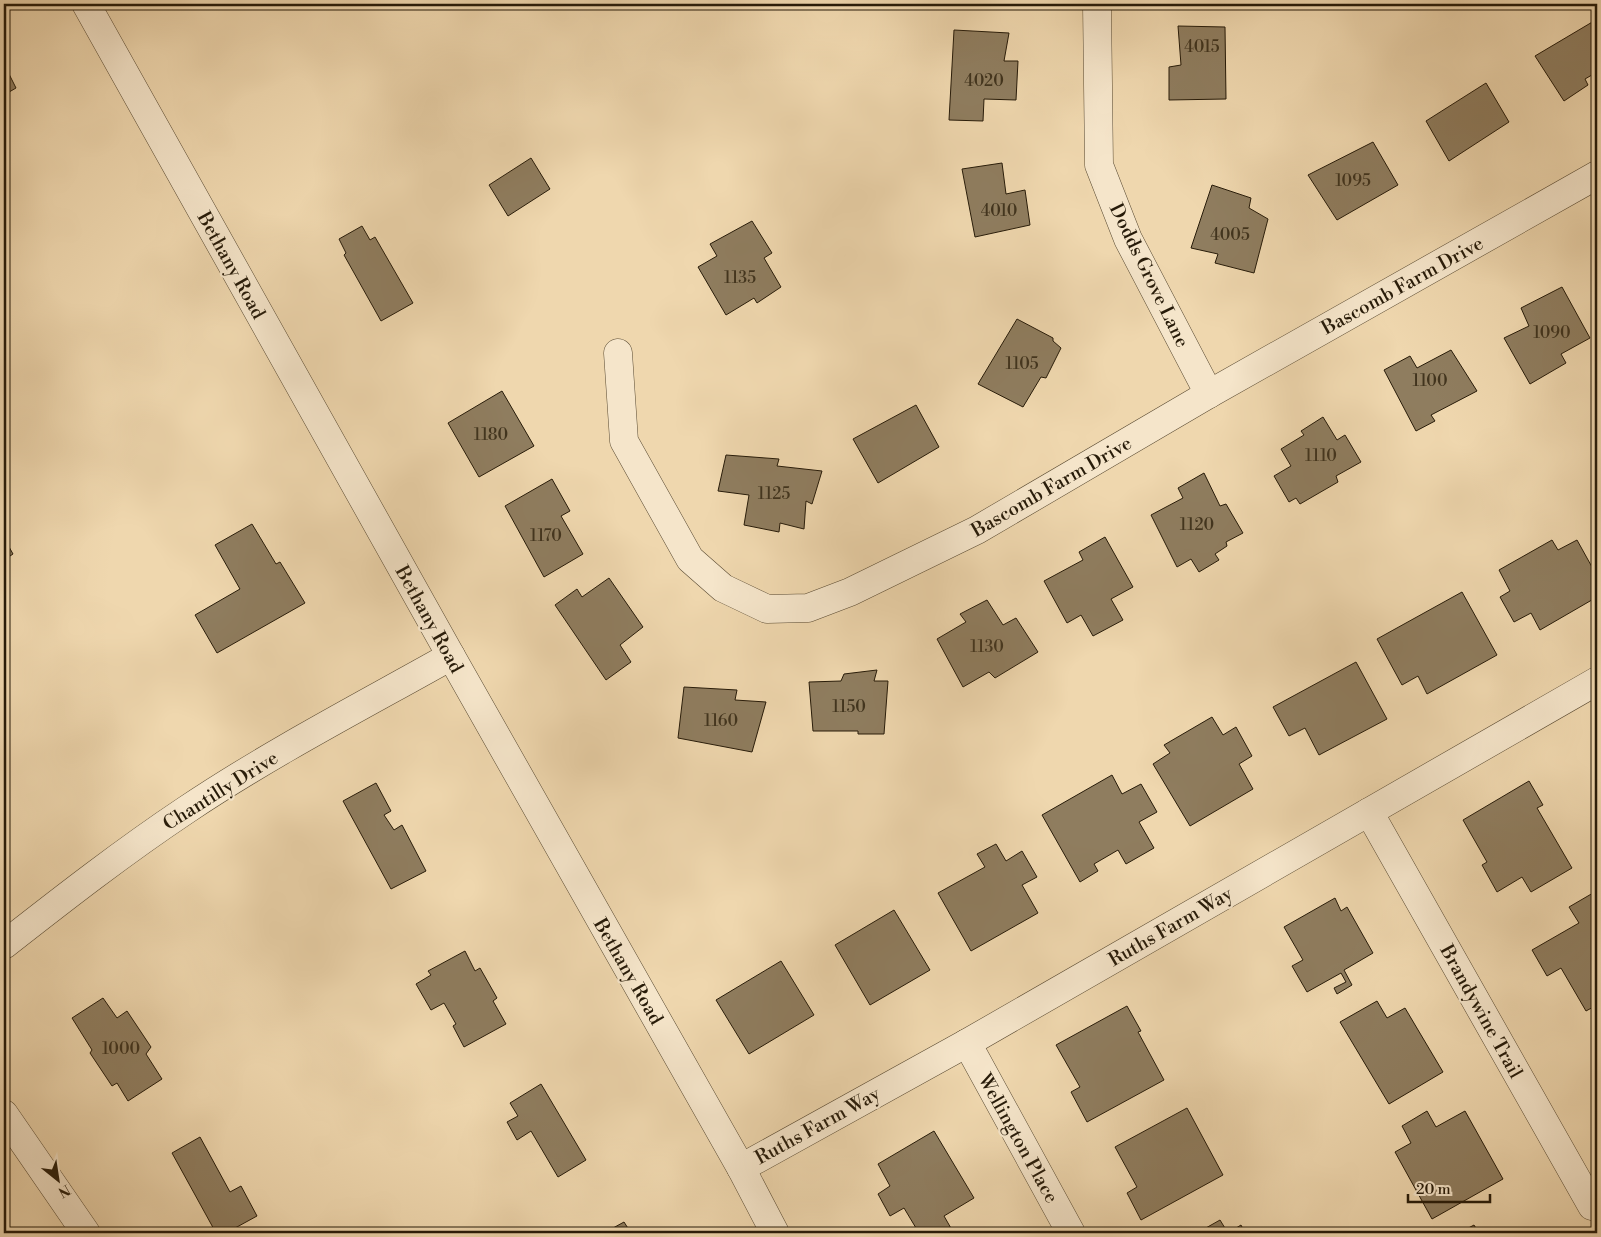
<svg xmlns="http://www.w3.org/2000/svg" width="1601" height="1237" font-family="'Libre Bodoni',serif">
<rect width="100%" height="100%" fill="#efd7ae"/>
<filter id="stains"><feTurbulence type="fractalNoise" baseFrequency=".004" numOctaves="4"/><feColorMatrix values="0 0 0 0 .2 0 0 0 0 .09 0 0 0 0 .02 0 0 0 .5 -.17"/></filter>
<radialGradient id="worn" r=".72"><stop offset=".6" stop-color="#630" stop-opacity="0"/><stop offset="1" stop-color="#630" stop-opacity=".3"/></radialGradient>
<g fill="#8f7d5f" stroke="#271b09">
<polygon points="1594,21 1597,26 1597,72 1585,79 1588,85 1564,101 1535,56"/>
<polygon points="1178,26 1225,27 1226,99 1169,100 1169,67 1181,65"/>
<polygon points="954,30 1009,33 1004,61 1018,61 1016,100 984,99 983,121 949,120"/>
<polygon points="4,64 16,88 4,95"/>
<polygon points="1486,83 1509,122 1449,161 1426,121"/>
<polygon points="1373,142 1398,185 1337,220 1308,175"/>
<polygon points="531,158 550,189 508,216 489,185"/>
<polygon points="1002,163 1006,194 1025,190 1030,225 975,237 962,169"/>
<polygon points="1212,185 1251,198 1249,208 1268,219 1254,273 1215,263 1218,254 1191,248"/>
<polygon points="752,221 772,253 764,258 781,287 757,303 754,298 726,315 698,267 717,256 710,244"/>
<polygon points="362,226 370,240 375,237 413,303 381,321 344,255 346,253 339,239"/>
<polygon points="1562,287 1590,338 1561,354 1566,363 1530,384 1504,338 1529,326 1521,308"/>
<polygon points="1017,319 1053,338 1053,341 1061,348 1046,378 1041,377 1023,407 978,384"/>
<polygon points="1451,350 1477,391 1431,415 1435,421 1416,431 1384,370 1410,356 1417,368"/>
<polygon points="502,391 534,446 479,477 448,423"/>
<polygon points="916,405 939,447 878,483 853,439"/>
<polygon points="1323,417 1337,440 1345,435 1361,462 1336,476 1338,482 1300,504 1296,498 1289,502 1274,476 1291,466 1281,449 1304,435 1301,431"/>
<polygon points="726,455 779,459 777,466 822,471 812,504 806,501 804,529 780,523 779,532 744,525 749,495 718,491"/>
<polygon points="1204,473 1220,506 1226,504 1243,533 1226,542 1227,546 1215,554 1219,560 1199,572 1191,559 1177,567 1151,515 1183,498 1178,488"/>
<polygon points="552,479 570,511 561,516 583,554 544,577 505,506"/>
<polygon points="252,524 276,564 280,562 305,603 217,653 195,615 240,589 215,545"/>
<polygon points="1105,537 1133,587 1111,599 1123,620 1093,636 1081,615 1067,623 1044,581 1083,560 1079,552"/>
<polygon points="4,538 13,554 4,560"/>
<polygon points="1552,540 1558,550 1577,540 1597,576 1597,597 1540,630 1531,613 1514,622 1500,597 1510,591 1499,570"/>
<polygon points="609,578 643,627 620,645 631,662 606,680 555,605 577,589 582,597"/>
<polygon points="1462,592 1497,655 1427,694 1418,676 1402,685 1377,639"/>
<polygon points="987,600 1003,625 1016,618 1038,652 995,678 989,672 963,687 937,639 966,622 960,614"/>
<polygon points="1356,662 1387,719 1319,755 1305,728 1289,736 1273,707"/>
<polygon points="877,670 874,681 888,681 884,734 858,734 858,731 813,731 809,682 841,681 844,674"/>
<polygon points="684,687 737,690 735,700 766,702 752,752 678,738"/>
<polygon points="1212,717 1223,735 1236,727 1252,756 1239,764 1253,789 1190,826 1153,764 1170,753 1164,745"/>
<polygon points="1112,775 1122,794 1141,784 1157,812 1139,822 1154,848 1126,864 1118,850 1094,864 1098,871 1080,882 1042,815"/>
<polygon points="1529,781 1543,805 1537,808 1572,868 1531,892 1522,877 1497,892 1482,865 1487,862 1463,820"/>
<polygon points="376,783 391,811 384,815 394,830 402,825 426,871 391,889 343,801"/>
<polygon points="996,844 1006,861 1022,851 1037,877 1022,885 1038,913 971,951 938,893 985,867 977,854"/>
<polygon points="1593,893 1597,900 1597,1005 1586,1011 1561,968 1547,976 1532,950 1579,923 1569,907"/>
<polygon points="1335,898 1341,911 1347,907 1373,953 1344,970 1352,985 1337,994 1334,988 1346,982 1341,973 1307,992 1292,966 1303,960 1284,927"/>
<polygon points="894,910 930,970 870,1005 835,945"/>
<polygon points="465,951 475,971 480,968 497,998 493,1001 506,1024 464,1047 453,1026 456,1024 444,1003 431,1010 416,984 431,975 428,971"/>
<polygon points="781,961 814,1015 749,1054 716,1000"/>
<polygon points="103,998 117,1018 127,1011 151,1047 146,1054 162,1079 128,1101 117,1083 112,1086 90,1053 92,1050 72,1018"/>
<polygon points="1377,1001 1387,1018 1405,1008 1443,1072 1389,1104 1340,1022"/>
<polygon points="1127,1006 1141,1031 1138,1032 1164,1080 1087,1122 1071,1092 1080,1087 1056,1045"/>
<polygon points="541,1084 586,1160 558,1177 531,1131 517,1140 507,1122 518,1116 510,1103"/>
<polygon points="1187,1108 1223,1175 1141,1220 1127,1193 1137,1187 1115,1147"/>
<polygon points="1427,1111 1436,1127 1465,1111 1503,1179 1432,1219 1395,1152 1411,1143 1402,1126"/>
<polygon points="934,1131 974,1198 944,1216 952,1230 946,1233 919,1233 904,1208 890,1216 878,1194 890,1186 878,1164"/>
<polygon points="200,1137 230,1192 241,1186 257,1216 226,1233 216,1233 172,1153"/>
<polygon points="1220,1220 1228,1233 1241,1225 1245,1233 1197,1233"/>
<polygon points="624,1222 631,1233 604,1233"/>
<polygon points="1474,1225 1479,1233 1459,1233"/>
</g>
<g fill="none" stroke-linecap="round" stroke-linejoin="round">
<defs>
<g id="minor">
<polyline points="86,4 451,656 741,1168 775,1233"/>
<polyline points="1097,4 1099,165 1128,239 1209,394"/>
<polyline points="618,353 624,441 690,559 723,588 767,609 808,608 850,592 977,530 1209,394 1597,175"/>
<polyline points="1369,812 1592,1206 1597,1203"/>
<path d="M4 945C64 898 123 852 186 810 271 753 362 706 451 656"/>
<polyline points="967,1043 1071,1233"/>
<polyline points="4,1114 86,1233"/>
<polyline points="741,1168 967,1043 1597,681"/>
</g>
</defs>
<use href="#minor" stroke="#594a32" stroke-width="29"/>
<use href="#minor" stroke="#f5e5ca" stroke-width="28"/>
</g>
<g text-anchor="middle" stroke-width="4.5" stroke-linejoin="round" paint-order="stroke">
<g font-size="16" fill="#41341e">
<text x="1202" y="52">4015</text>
<text x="984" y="86">4020</text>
<text x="1353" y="186">1095</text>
<text x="999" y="216">4010</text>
<text x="1230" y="240">4005</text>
<text x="740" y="283">1135</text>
<text x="1552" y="338">1090</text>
<text x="1022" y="369">1105</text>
<text x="1430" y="386">1100</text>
<text x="491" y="440">1180</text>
<text x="1321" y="461">1110</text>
<text x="774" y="499">1125</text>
<text x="1197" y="530">1120</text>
<text x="546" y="541">1170</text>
<text x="987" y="652">1130</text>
<text x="849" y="712">1150</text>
<text x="721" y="726">1160</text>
<text x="121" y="1054">1000</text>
</g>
<g font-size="19" fill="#271b09" stroke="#f5e5ca">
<text transform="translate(232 265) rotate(61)" y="7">Bethany Road</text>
<text transform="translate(1150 275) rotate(64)" y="7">Dodds Grove Lane</text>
<text transform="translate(1402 285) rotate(-29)" y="7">Bascomb Farm Drive</text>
<text transform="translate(1051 486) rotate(-30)" y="7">Bascomb Farm Drive</text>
<text transform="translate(430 619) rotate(61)" y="7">Bethany Road</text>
<text transform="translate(220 790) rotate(-32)" y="7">Chantilly Drive</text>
<text transform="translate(1170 926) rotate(-30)" y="7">Ruths Farm Way</text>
<text transform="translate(629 971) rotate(60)" y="7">Bethany Road</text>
<text transform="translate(1482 1011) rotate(61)" y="7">Brandywine Trail</text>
<text transform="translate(817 1125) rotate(-29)" y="7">Ruths Farm Way</text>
<text transform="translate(1019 1138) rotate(61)" y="7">Wellington Place</text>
</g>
</g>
<rect width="1601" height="1237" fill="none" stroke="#efd7ae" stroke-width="20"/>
<rect x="5" y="5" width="1591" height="1227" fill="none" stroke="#271b09" stroke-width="2.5"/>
<rect x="10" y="10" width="1581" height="1217" fill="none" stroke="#271b09"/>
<g transform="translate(58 1180) rotate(150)" stroke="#f5e5ca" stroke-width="4" paint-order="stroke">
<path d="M0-4L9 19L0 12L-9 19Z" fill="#271b09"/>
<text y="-8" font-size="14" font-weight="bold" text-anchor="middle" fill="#271b09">N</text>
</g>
<path d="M1408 1194v8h82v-8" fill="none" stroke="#271b09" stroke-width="2.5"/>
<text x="1416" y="1194" font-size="15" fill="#271b09" stroke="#f5e5ca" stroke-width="4" paint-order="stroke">20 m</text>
<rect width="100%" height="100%" filter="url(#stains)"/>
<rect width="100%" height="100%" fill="url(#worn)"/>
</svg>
